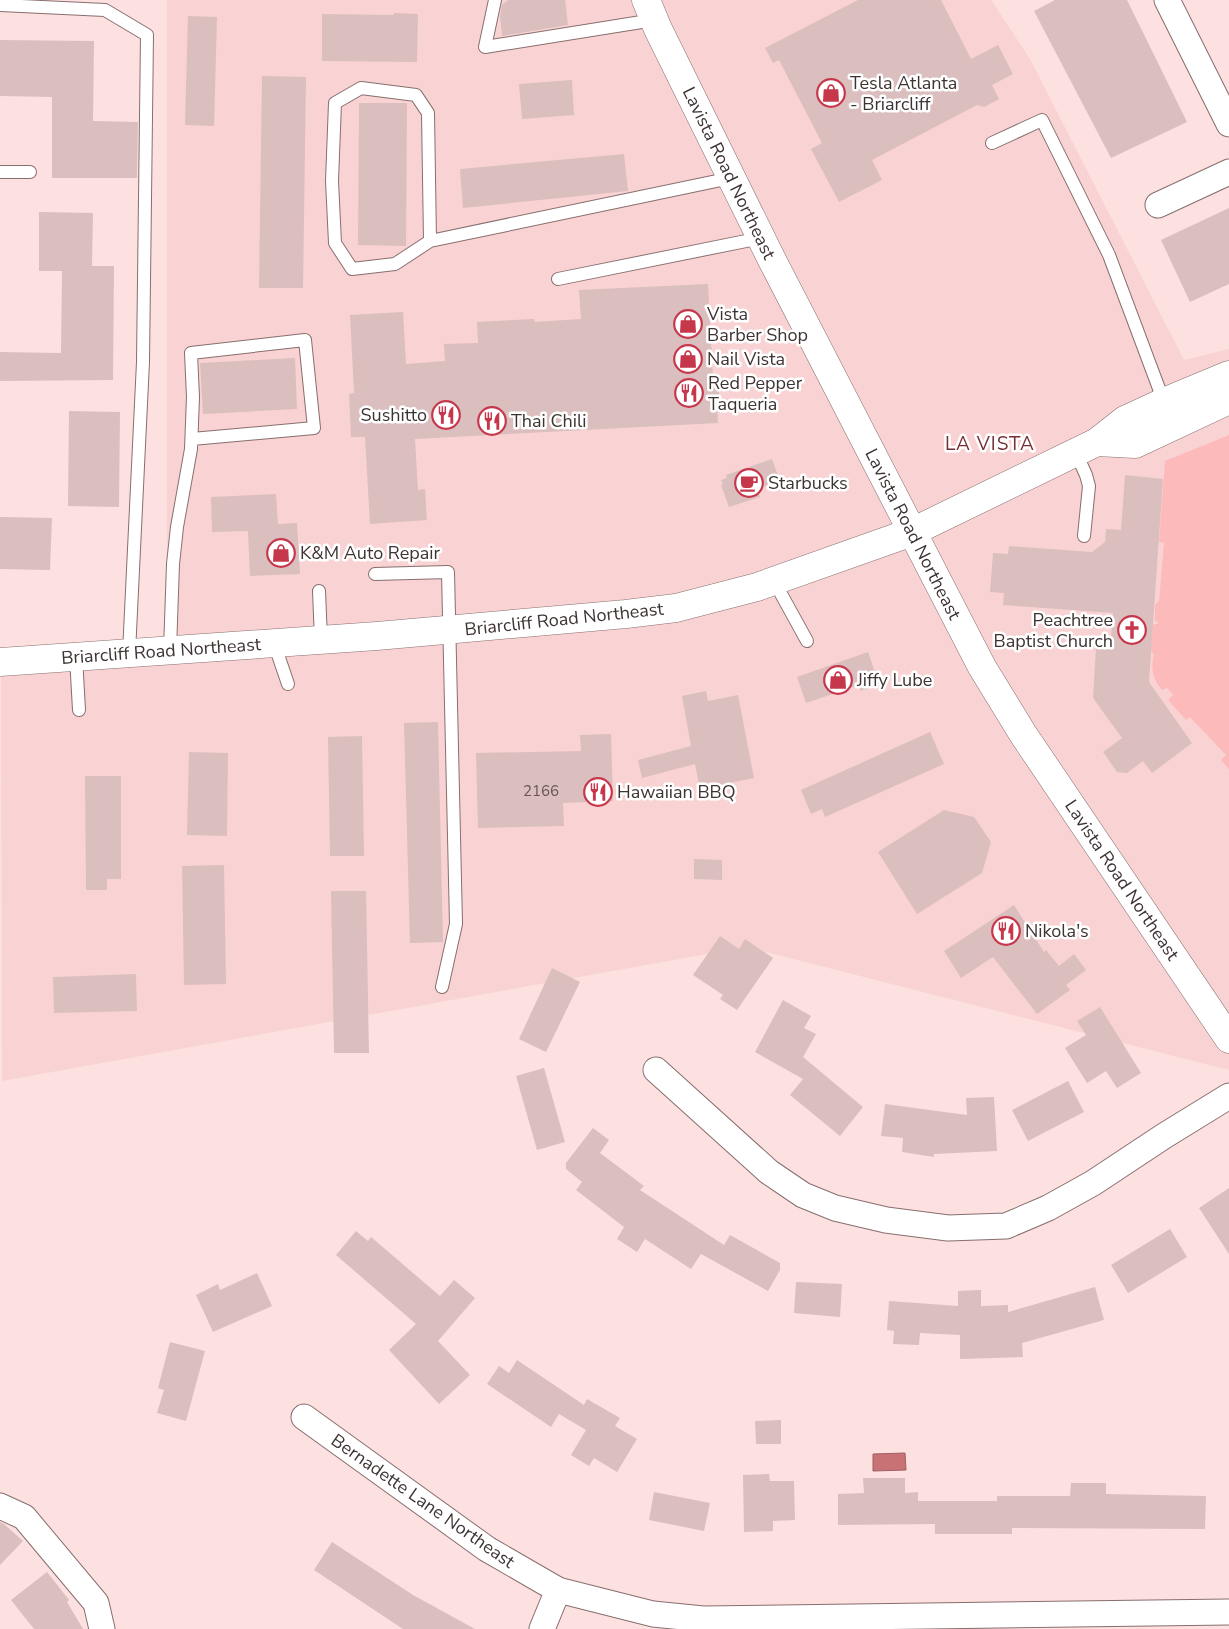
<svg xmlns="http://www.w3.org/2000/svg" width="1229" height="1629" font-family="'Nunito Sans',sans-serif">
<rect width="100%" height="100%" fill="#fde0e0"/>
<polygon fill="#f9d3d3" points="167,0 991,0 1030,59 1184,360 1229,349 1229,1070 746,947 2,1081 1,663 167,647"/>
<path fill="#fdbabb" d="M1229 435V769L1221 760 1226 755 1190 717 1186 720 1168 700 1173 695 1167 688 1162 690C1153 680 1150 668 1154 655L1151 650 1153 625 1159 623 1155 620V605L1159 601 1164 543 1159 542 1165 461Z"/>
<polygon fill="#c87276" stroke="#9f5f62" points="905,1453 906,1470 873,1471 873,1454"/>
<g fill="#dbbebe">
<polygon points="508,0 565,0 568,25 502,36 500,16 502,5"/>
<polygon points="858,0 941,0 971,59 998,45 1013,74 992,85 999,99 984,107 977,105 872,160 882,180 839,202 811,149 822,143 779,60 773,63 765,48"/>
<polygon points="1055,0 1127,0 1187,122 1111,158 1034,11"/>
<polygon points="394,13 418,14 417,62 322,61 322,14 394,15"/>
<polygon points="188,16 217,17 214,126 185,125"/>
<polygon points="0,40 94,41 93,121 138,122 137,178 52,178 52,97 0,96"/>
<polygon points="262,76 306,77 303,288 259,288"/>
<polygon points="572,80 574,115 522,119 519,84"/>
<polygon points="359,103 407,103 406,246 358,245"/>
<polygon points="624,154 628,191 463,208 460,169"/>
<polygon points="1229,208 1229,284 1190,302 1161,240"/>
<polygon points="39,212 93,213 92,266 114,266 113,380 0,381 0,352 61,353 62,271 39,271"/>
<polygon points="708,284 713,379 718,378 720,407 717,407 718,423 415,439 418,490 425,489 427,520 370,524 365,437 351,437 349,394 354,393 350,315 403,312 406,364 445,361 444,344 478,343 477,322 534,319 535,322 581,319 579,290"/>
<polygon points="295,358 297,409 203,414 200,363"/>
<polygon points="69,411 120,412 119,507 68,506"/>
<polygon points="772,459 780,481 757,489 760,497 729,507 721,485 723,484 721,480 727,478 726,475"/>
<polygon points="1125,475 1163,479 1149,682 1192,743 1152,773 1143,761 1127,773 1117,772 1103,752 1122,738 1093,698 1096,647 1110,648 1113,613 1003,605 1004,593 990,592 993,553 1008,554 1009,546 1092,552 1105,542 1106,529 1121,530"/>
<polygon points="276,494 278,524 297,523 300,574 250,576 248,531 212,532 211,497"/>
<polygon points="0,517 52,518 50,570 0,569"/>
<polygon points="868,652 879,684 861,691 859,685 806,703 797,677"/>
<polygon points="706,691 708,701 738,695 754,778 700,789 695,764 642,778 638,760 691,746 682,696"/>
<polygon points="438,722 443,942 410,943 404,723"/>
<polygon points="930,732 944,764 825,817 822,809 811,814 801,790"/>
<polygon points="611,734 613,801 563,803 564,826 478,828 476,753 581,751 580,735"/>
<polygon points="362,736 364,856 330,856 328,737"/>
<polygon points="189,752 228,753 227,836 187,835"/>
<polygon points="85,776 121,776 121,879 107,879 107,890 86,890"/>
<polygon points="944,810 974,817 991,842 982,873 917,914 878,852"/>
<polygon points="694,859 722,860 722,880 694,879"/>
<polygon points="224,865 226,984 184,985 182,866"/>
<polygon points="331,891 366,891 369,1053 334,1053"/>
<polygon points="1014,905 1044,952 1046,950 1059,966 1074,954 1086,970 1066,985 1070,990 1037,1014 993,957 961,978 944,951"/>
<polygon points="720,936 739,949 745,939 773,958 737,1010 720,999 723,995 693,975"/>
<polygon points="552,968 580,982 546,1052 519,1039"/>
<polygon points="136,974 137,1011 54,1013 53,977"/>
<polygon points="783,1000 811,1016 804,1028 816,1034 803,1057 863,1107 840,1136 790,1095 803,1079 755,1052"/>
<polygon points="1100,1007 1141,1073 1117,1088 1106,1071 1087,1083 1065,1048 1086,1035 1077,1021"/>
<polygon points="544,1068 565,1142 537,1150 516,1076"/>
<polygon points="1068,1081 1084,1112 1028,1141 1012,1110"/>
<polygon points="994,1097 997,1151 934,1154 934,1157 902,1152 903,1138 881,1136 885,1104 967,1115 966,1098"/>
<polygon points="593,1128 609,1140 600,1153 644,1186 640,1190 724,1245 730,1235 780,1263 780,1270 768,1291 701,1254 691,1269 645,1239 637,1252 617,1239 624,1227 576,1190 582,1182 566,1169 566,1163"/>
<polygon points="1229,1188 1229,1254 1199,1208"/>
<polygon points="1170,1229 1187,1257 1128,1293 1111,1265"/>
<polygon points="356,1231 368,1241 371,1237 440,1296 454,1280 475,1298 438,1341 470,1375 439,1404 389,1350 416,1324 336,1255"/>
<polygon points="257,1273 272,1306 213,1332 196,1295 218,1284 220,1290"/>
<polygon points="796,1282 842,1284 840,1317 794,1313"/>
<polygon points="1095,1287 1104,1320 1022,1343 1023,1357 960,1359 960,1335 920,1333 919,1345 893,1344 894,1331 887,1330 889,1301 958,1306 958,1291 981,1290 981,1306 1008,1305 1008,1312"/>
<polygon points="170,1342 205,1351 186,1421 157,1413 164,1390 158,1388"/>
<polygon points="517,1360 584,1405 587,1399 620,1418 615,1426 637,1439 617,1472 594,1458 589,1466 571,1455 586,1430 559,1414 551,1427 487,1384 499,1366 509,1373"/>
<polygon points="781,1420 781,1444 756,1444 755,1421"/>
<polygon points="769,1474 770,1481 794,1481 795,1520 773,1521 773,1531 744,1532 743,1475"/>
<polygon points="863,1478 905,1478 905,1493 918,1492 918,1501 997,1501 997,1496 1070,1496 1071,1483 1106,1483 1106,1494 1206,1496 1205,1529 1012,1528 1012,1534 935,1534 935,1524 838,1525 838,1494 864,1493"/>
<polygon points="654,1492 710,1503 704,1531 649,1520"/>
<polygon points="0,1522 4,1524 23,1541 0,1565"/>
<polygon points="332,1542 413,1595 475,1629 403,1629 314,1570"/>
<polygon points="47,1572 69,1600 67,1602 83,1629 34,1629 11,1600"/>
</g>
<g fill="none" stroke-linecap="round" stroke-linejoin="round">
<defs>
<g id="service">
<polyline points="495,0 485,47 654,20"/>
<polyline points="0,5 105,10 147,35 143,362 129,653"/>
<polyline points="992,143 1042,120 1109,255 1164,402"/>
<polyline points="0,172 30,172"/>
<polyline points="430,241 428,113 416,95 361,88 335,103 332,181 335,243 352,269 395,264 430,241 731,178"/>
<polyline points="558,279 761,238"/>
<polyline points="1076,453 1086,475 1089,486 1084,536"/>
<polyline points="375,574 448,572 456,924 442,987"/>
<polyline points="774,581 807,641"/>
<polyline points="319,591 321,640"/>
<polyline points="274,643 288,684"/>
<polyline points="170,650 173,564 177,527 191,449 193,397 191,353 305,340 314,428 192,439"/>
<polyline points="76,657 79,710"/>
</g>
<g id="minor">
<polyline points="1167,0 1229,124"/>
<polyline points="1158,205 1229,172"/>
<polyline points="656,1070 769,1172 803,1195 835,1208 886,1220 948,1228 1006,1226 1048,1208 1093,1183 1164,1136 1229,1096"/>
<polyline points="304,1417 487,1549 558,1590 653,1614 703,1619 1229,1612"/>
<polyline points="0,1506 24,1517 96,1603 102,1629"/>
<polyline points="542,1629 558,1590"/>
</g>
<g id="secondary">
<polyline points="646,0 658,29 771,258 982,667 1023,734 1229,1039"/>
<polyline points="1097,442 1135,444 1229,400"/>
<polyline points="0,662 377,636 626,614 676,608 757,587 912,532 1097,442 1125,420 1164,402 1229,375"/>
</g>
</defs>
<use href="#service" stroke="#886e6e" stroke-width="14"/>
<use href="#minor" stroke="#886e6e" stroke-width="27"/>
<use href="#secondary" stroke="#886e6e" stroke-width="29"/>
<use href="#service" stroke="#fff" stroke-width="12"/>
<use href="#minor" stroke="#fff" stroke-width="25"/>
<use href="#secondary" stroke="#fff" stroke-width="28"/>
</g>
<defs>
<symbol id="shop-ring" viewBox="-11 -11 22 22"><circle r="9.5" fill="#fff" stroke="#c7374b" stroke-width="1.5"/><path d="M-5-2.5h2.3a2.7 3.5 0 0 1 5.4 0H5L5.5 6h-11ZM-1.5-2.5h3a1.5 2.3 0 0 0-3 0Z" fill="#c7374b"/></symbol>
<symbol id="restaurant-ring" viewBox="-11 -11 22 22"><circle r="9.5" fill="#fff" stroke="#c7374b" stroke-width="1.5"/><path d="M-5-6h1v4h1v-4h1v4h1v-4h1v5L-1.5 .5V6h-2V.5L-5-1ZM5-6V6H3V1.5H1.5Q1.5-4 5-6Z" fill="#c7374b"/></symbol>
<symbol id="cafe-ring" viewBox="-11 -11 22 22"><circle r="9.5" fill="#fff" stroke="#c7374b" stroke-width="1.5"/><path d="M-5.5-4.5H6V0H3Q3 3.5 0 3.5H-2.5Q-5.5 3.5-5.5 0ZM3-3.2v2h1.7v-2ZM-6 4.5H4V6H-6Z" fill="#c7374b"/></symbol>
<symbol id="church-ring" viewBox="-11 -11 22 22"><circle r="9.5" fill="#fff" stroke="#c7374b" stroke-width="1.5"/><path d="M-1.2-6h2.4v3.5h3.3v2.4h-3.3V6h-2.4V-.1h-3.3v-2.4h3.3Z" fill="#c7374b"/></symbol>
</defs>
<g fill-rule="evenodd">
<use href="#shop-ring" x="815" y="77" width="32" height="32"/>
<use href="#shop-ring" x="672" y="308" width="32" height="32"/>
<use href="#shop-ring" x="672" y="343" width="32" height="32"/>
<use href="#restaurant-ring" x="673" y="377" width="32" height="32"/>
<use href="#restaurant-ring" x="430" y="399" width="32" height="32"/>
<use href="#restaurant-ring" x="476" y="405" width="32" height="32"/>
<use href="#cafe-ring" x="733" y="467" width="32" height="32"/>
<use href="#shop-ring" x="265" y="537" width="32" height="32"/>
<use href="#church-ring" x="1116" y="614" width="32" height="32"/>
<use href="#shop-ring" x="822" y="664" width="32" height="32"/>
<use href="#restaurant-ring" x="582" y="776" width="32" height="32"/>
<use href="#restaurant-ring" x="990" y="915" width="32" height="32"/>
</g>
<g text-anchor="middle" stroke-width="5" stroke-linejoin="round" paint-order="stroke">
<g font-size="15" fill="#655656">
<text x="541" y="796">2166</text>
</g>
<g font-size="18" fill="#3e3333" stroke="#fff" text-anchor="start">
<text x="850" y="89">Tesla Atlanta<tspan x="850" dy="21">- Briarcliff</tspan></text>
<text x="707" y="320">Vista<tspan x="707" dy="21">Barber Shop</tspan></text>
<text x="707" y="365">Nail Vista</text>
<text x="708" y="389">Red Pepper<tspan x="708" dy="21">Taqueria</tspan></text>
<text x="427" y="421" text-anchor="end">Sushitto</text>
<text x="511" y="427">Thai Chili</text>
<text x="768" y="489">Starbucks</text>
<text x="300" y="559">K&amp;M Auto Repair</text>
<text x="1113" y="626" text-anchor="end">Peachtree<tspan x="1113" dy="21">Baptist Church</tspan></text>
<text x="857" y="686">Jiffy Lube</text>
<text x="617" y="798">Hawaiian BBQ</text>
<text x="1025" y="937">Nikola's</text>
</g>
<g font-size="18" fill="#3e3333" stroke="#fff">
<text transform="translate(729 173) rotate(64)" y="6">Lavista Road Northeast</text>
<text transform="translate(913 534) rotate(63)" y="6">Lavista Road Northeast</text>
<text transform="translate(564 619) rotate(-6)" y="6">Briarcliff Road Northeast</text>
<text transform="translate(161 651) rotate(-4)" y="6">Briarcliff Road Northeast</text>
<text transform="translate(1122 880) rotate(56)" y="6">Lavista Road Northeast</text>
<text transform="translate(423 1501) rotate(35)" y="6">Bernadette Lane Northeast</text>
</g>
<g font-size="19" letter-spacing="1" fill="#762e34" stroke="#fff">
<text x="990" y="450">LA VISTA</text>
</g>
</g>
</svg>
